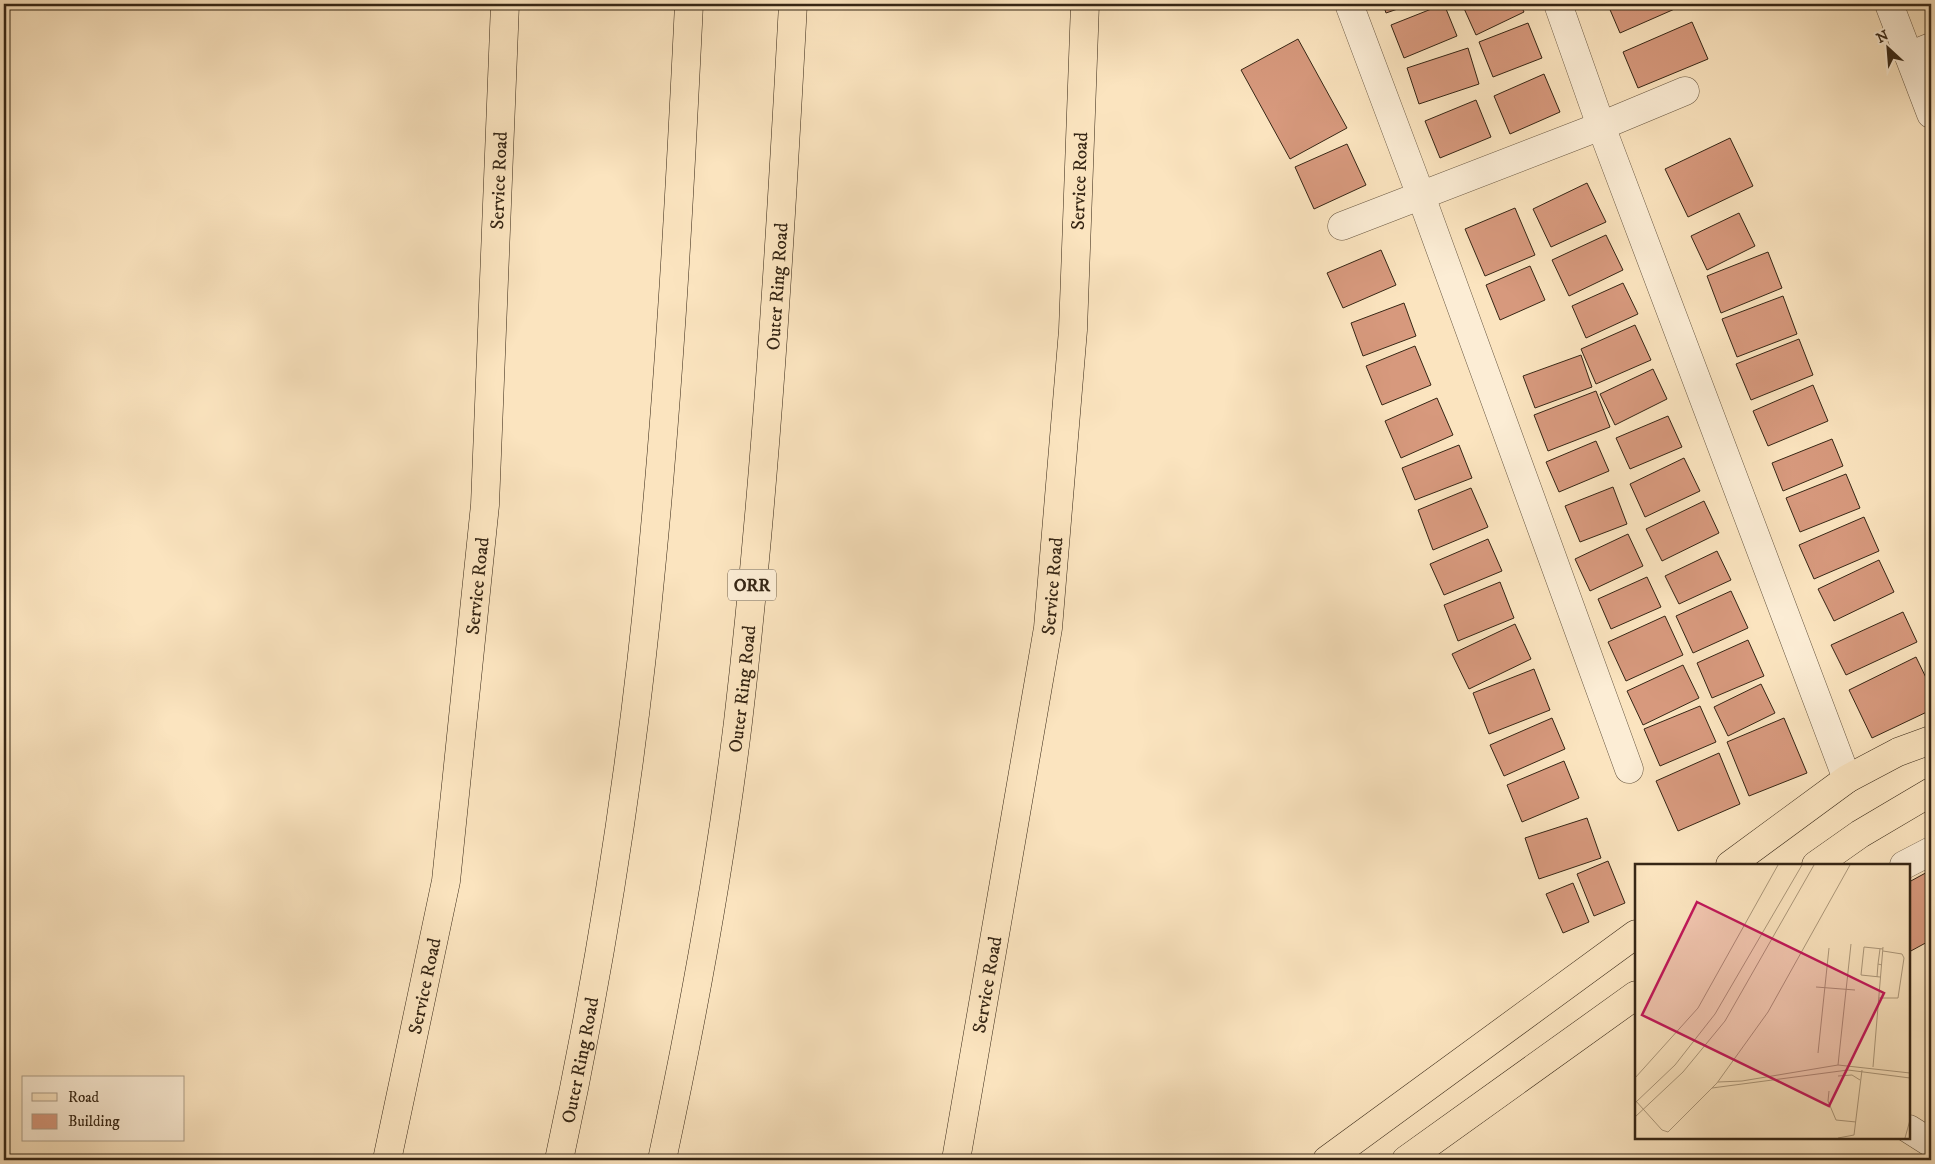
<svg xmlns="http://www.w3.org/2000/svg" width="1935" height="1164" font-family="'IM FELL DW Pica',serif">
<rect width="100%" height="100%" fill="#fbe4bf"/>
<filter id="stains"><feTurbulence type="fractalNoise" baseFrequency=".004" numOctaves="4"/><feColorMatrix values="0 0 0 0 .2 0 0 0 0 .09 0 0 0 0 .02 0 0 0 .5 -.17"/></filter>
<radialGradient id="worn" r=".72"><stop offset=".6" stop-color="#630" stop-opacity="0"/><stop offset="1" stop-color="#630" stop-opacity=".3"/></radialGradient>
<g fill="#d7997d" stroke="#362615">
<polygon points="1383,4 1412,4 1386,13"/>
<polygon points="1444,4 1457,36 1404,58 1391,25"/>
<polygon points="1462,4 1520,4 1524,12 1476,35"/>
<polygon points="1611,4 1686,4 1620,33 1608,5"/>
<polygon points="1692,22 1708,59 1638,88 1623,52"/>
<polygon points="1528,23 1542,58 1493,77 1479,42"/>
<polygon points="1298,39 1347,128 1290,159 1241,70"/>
<polygon points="1468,48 1479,84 1419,104 1407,68"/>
<polygon points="1544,74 1560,112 1510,134 1494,96"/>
<polygon points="1476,100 1491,137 1440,158 1425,121"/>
<polygon points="1730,138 1753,186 1688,217 1665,169"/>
<polygon points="1347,144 1366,185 1314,209 1295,167"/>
<polygon points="1587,183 1606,222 1551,247 1533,209"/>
<polygon points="1515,208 1535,255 1485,276 1465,229"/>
<polygon points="1739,213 1755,246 1707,270 1691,236"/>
<polygon points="1606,235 1623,270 1569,296 1552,260"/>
<polygon points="1381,250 1396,285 1343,308 1327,273"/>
<polygon points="1768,252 1782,288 1721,313 1707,276"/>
<polygon points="1530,266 1545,300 1500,320 1486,285"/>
<polygon points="1623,283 1638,314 1586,338 1572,306"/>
<polygon points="1783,296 1797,334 1737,357 1722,319"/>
<polygon points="1404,303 1416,336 1363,356 1351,323"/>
<polygon points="1635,325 1651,360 1596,384 1581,349"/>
<polygon points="1799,339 1813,375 1751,400 1736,364"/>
<polygon points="1415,346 1431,385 1382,405 1366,366"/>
<polygon points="1581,355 1592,387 1535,408 1523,376"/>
<polygon points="1653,369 1667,399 1615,425 1600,394"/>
<polygon points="1813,385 1828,421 1768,446 1753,411"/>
<polygon points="1596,391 1610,427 1548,451 1534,415"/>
<polygon points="1437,398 1453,435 1401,458 1385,421"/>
<polygon points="1668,416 1682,447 1630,469 1616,438"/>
<polygon points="1832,439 1843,466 1783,491 1772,463"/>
<polygon points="1596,441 1609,471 1559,492 1546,462"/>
<polygon points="1459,445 1472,478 1415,500 1402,468"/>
<polygon points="1684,458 1700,491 1645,517 1630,484"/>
<polygon points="1846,474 1860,508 1800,532 1786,498"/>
<polygon points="1613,487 1627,524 1580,542 1565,506"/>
<polygon points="1471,488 1488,527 1433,550 1418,510"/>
<polygon points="1704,501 1719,533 1662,561 1646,529"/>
<polygon points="1864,517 1879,551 1814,579 1799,545"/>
<polygon points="1628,534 1643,566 1590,591 1575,559"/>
<polygon points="1488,539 1502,571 1444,595 1430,564"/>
<polygon points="1717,551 1731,580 1679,604 1665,576"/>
<polygon points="1879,560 1894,592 1834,621 1818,589"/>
<polygon points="1647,577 1661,607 1611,629 1598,599"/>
<polygon points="1500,582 1514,618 1458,641 1444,605"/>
<polygon points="1731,591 1748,628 1693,653 1676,616"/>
<polygon points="1903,612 1917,642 1846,675 1831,645"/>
<polygon points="1665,616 1683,655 1626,681 1608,642"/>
<polygon points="1515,624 1531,659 1469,689 1452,654"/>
<polygon points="1748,640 1764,676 1712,698 1697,663"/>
<polygon points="1916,657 1931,688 1931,710 1872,738 1849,690"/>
<polygon points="1683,665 1699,698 1643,725 1627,691"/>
<polygon points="1534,669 1550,710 1489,734 1473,693"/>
<polygon points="1761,684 1775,713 1728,736 1714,707"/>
<polygon points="1700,706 1716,742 1660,766 1644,729"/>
<polygon points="1552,718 1565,749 1504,776 1490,745"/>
<polygon points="1784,718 1807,773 1749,796 1727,742"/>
<polygon points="1719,753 1740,804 1678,831 1656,781"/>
<polygon points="1564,761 1579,798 1522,822 1507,785"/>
<polygon points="1587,818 1601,858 1539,879 1525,838"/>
<polygon points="1608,861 1625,903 1594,916 1577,874"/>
<polygon points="1931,870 1931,940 1909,952 1909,882"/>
<polygon points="1573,883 1589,922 1563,933 1546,894"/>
</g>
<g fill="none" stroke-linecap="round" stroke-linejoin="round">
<defs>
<g id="minor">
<polyline points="1349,4 1421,196 1629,769"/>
<polyline points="1558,4 1601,126 1847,779"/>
<polyline points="1889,4 1931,114"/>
<polyline points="1909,56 1931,47"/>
<polyline points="1342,226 1601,126 1685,91"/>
<polyline points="1904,865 1931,851"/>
<polyline points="1909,1129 1931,1143"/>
</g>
<g id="major">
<polyline points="1730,865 1847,779 1898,752 1931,740"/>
<polyline points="1816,865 1860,834 1931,792"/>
<path id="s1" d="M387 1160 446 881 485 505 505 4"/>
<path id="s2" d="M956 1160 1048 628 1073 330 1085 4"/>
<polyline points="1327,1160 1636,934"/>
<polyline points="1406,1160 1636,995"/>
</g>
<g id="highway">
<path id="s3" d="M559 1160C602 962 633 761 652 559 670 374 680 189 689 4"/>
<path id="s4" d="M662 1160C693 1015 720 869 738 722 766 483 780 244 793 4"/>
</g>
</defs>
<use href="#minor" stroke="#675640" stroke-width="29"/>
<use href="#major" stroke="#362615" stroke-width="29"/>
<use href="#highway" stroke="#362615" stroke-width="29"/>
<use href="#minor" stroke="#fcedd5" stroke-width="28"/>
<use href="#major" stroke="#fbe4bf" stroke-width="28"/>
<use href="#highway" stroke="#fbe4bf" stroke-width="28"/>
</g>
<g text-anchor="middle" stroke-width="5" stroke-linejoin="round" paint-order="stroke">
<rect fill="#fcedd5" stroke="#71624f" stroke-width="1" x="728" y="569.5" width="48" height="31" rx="4"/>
<g font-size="18" font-weight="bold" fill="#362615">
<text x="752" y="591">ORR</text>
</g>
<g font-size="19" fill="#362615" stroke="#fcedd5">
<text dy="7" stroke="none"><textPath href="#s1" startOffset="988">Service Road</textPath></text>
<text dy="7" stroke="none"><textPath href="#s2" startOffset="988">Service Road</textPath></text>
<text dy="7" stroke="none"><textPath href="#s4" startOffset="882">Outer Ring Road</textPath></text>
<text dy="7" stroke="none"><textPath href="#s1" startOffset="582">Service Road</textPath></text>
<text dy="7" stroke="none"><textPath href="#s2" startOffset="582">Service Road</textPath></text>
<text dy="7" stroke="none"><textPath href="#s4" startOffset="478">Outer Ring Road</textPath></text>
<text dy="7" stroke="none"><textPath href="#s2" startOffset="178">Service Road</textPath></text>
<text dy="7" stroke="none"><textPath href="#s1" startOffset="178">Service Road</textPath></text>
<text dy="7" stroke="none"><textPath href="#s3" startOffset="102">Outer Ring Road</textPath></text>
</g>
</g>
<g transform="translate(1635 864)">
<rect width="275" height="275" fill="#fbe4bf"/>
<path fill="none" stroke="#ac987b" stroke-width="1" d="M243 100 245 85M242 113 243 100 247 101M245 113 226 111 229 83 248 85M181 123 220 126M244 134H263L269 94 267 90 248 87M183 189 194 84M203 201 216 80M238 203 248 83M203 212 217 211 225 216M0 214 63 144 143 1M83 218 107 217 203 201 275 209M77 224 213 206 275 214M194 227 193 237 201 256 221 258M0 236 27 266 33 268 82 219 133 148 215 1M0 239 40 201 80 150 167 1M0 253 48 208 90 157 179 1M203 274 219 271 227 206M270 274 275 256"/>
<path fill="#c2185b" fill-opacity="0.15" stroke="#c2185b" stroke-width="2.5" d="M62 38 249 129 194 242 7 151Z"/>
<rect width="275" height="275" fill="none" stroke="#362615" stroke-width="2.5"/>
</g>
<rect width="1935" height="1164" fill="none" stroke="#fbe4bf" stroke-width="20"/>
<rect x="5" y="5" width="1925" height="1154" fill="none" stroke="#362615" stroke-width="2.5"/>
<rect x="10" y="10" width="1915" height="1144" fill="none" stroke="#362615"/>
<rect x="22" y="1076" width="162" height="65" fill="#fcedd5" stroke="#ad9d88"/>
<rect x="32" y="1093" width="25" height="8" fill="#fbe4bf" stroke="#ad9d88"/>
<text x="68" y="1102" font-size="15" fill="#362615">Road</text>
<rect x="32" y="1114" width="25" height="15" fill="#d7997d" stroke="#ad9d88"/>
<text x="68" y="1126" font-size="15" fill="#362615">Building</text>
<g transform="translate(1888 48) rotate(334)" stroke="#fcedd5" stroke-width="4" paint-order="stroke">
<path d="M0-4L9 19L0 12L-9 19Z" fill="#362615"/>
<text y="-8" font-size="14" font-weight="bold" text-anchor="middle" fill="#362615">N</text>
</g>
<rect width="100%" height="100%" filter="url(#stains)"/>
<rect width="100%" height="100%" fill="url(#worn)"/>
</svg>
